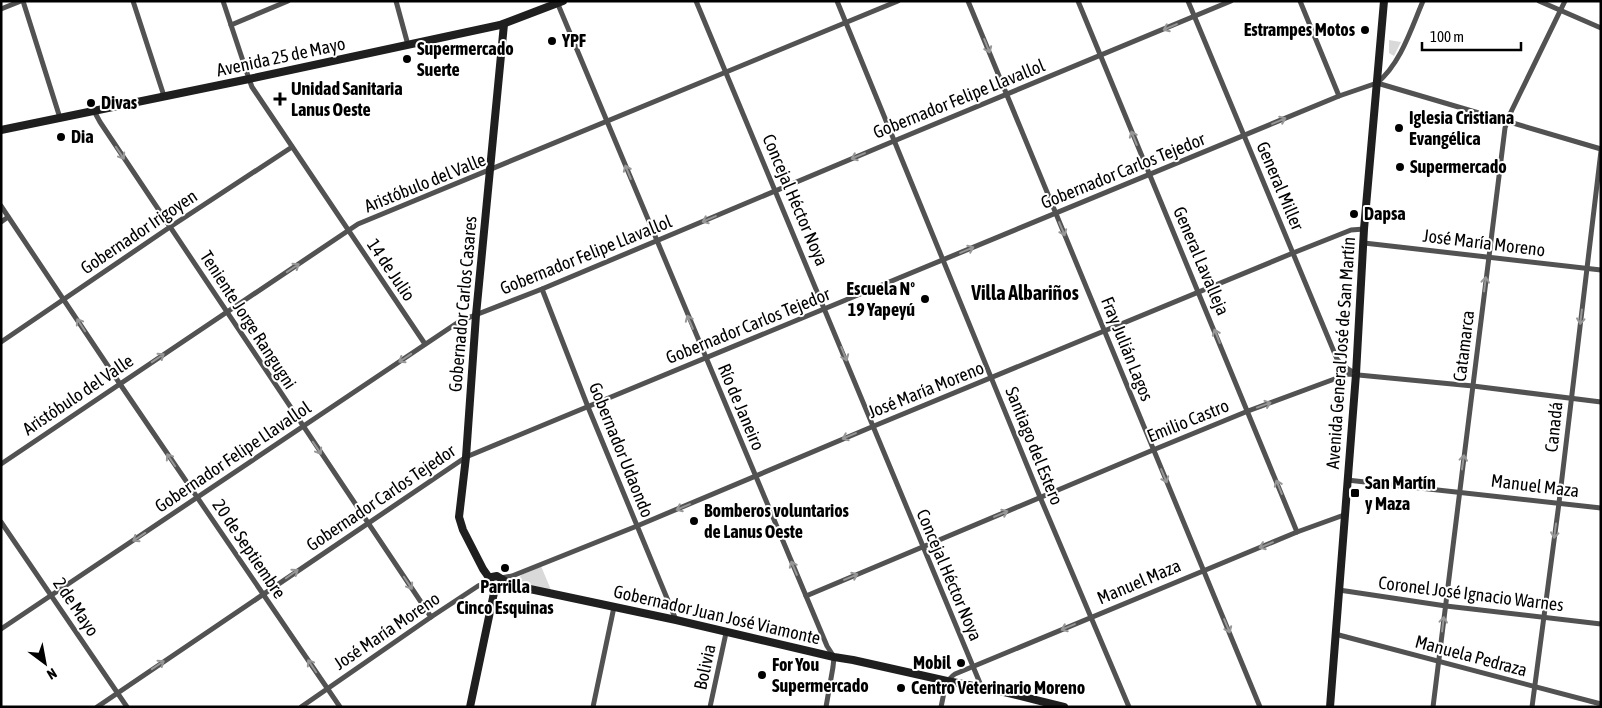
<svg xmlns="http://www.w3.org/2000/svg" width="1602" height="708" font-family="'Asap Condensed',sans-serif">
<rect width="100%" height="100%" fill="#fff"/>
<g fill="#d9d9d9">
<polygon points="1389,40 1401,42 1394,56 1389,53"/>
<polygon points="541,566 551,590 521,583 519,579 521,575"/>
</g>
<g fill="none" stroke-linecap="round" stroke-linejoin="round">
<g stroke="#525252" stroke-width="5">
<polyline points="23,1 60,118"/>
<polyline points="133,1 164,96"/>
<polyline points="223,1 249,79 252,87 425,344"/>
<polyline points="396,1 408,45"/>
<polyline points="696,1 982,688"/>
<polyline points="837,1 1040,497 1129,707"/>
<polyline points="968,1 1260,707"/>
<polyline points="1078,1 1297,532"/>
<polyline points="1188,1 1337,359 1342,365 1356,374"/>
<polyline points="1300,1 1339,96"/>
<polyline points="1539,1 1601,28"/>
<polyline points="557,2 827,646 834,657 833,667 826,707"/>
<polyline points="1,9 21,1"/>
<polyline points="231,25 288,1"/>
<path d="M1377 83C1401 63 1411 29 1423 1"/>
<polyline points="94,111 100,122 431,617"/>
<polyline points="1,206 120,384 340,707"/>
<polyline points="1,222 8,217"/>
<polyline points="1364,243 1601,270"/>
<polyline points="542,289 588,407 676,620"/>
<polyline points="1,342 170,227 292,147"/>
<polyline points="1,464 358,224 898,1"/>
<polyline points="1347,480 1601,508"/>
<polyline points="1,522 127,707"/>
<polyline points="501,578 512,576 637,526 874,426 1293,253 1351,230 1364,229"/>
<polyline points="1339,590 1446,606 1601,624"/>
<polyline points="806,596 1153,450 1248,411 1348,374 1473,386 1601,402"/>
<polyline points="1,629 460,321 542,289 894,141 1231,1"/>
<polyline points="1335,634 1601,704"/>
<polyline points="97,707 466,457 1339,96 1377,83 1601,149"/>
<polyline points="301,707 431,617 478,586 489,581"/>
<polyline points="593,707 614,607"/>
<polyline points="710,707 726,633"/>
<path d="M941 707C944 695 944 681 955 674L1297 532 1344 515"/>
<polyline points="1433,707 1505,128 1509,116 1565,1"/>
<polyline points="1532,707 1559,503 1601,151"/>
</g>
<g stroke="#1f1f1f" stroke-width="8">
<polyline points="1,130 249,79 500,25 563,1"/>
<polyline points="490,579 483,569 463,530 459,517 466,457 476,315 504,24"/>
<polyline points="511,585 495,588 490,586 489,581 492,577 497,576 511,585 676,620 834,657 853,660 947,681 1000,691 1064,707"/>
<polyline points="470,707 495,588"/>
<polyline points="1330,707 1356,374 1364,229 1384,1"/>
</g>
</g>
<defs><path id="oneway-shaft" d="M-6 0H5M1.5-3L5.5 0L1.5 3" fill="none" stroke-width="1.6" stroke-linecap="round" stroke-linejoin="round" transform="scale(1.25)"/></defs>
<g stroke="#979797">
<use href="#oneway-shaft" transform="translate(1170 27) rotate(157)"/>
<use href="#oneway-shaft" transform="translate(987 46) rotate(68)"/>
<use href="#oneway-shaft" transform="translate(1279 121) rotate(-23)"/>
<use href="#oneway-shaft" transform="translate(1134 138) rotate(-112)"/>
<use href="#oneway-shaft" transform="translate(120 153) rotate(56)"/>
<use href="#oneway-shaft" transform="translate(858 156) rotate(157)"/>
<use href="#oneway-shaft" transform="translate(628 172) rotate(-112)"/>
<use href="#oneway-shaft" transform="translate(709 219) rotate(157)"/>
<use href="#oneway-shaft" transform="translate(1062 229) rotate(67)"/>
<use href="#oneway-shaft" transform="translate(967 250) rotate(-23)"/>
<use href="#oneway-shaft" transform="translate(293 268) rotate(-34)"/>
<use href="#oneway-shaft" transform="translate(1485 284) rotate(-83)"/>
<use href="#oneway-shaft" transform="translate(1581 317) rotate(97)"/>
<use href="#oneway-shaft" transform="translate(690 322) rotate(-113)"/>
<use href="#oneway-shaft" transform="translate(81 325) rotate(-123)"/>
<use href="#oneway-shaft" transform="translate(1217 336) rotate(-112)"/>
<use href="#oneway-shaft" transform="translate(844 354) rotate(68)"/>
<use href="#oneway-shaft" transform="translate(158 358) rotate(-34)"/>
<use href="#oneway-shaft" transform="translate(405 358) rotate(146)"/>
<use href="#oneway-shaft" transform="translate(1264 405) rotate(-20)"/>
<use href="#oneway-shaft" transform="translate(849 436) rotate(157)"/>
<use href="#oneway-shaft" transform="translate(317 448) rotate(56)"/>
<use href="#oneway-shaft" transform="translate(171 460) rotate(-124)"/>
<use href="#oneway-shaft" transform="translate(1463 462) rotate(-82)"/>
<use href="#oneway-shaft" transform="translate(1164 476) rotate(67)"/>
<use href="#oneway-shaft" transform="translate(1279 487) rotate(-112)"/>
<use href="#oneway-shaft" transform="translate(683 507) rotate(157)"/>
<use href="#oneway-shaft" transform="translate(1001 514) rotate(-23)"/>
<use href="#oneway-shaft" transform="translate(1555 531) rotate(98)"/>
<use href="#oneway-shaft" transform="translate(139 537) rotate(146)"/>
<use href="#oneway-shaft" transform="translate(1266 545) rotate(158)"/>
<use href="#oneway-shaft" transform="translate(794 568) rotate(-113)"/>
<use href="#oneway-shaft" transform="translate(292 574) rotate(-35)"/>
<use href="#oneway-shaft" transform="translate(851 577) rotate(-23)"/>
<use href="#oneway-shaft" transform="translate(408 583) rotate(56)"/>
<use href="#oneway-shaft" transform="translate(1443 624) rotate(-83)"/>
<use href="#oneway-shaft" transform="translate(1227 626) rotate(67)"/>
<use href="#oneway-shaft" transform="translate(1068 627) rotate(157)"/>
<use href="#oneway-shaft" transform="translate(158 665) rotate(-34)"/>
<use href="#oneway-shaft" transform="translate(312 666) rotate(-124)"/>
</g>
<g fill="#000" stroke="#fff" stroke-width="2">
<circle cx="1365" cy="30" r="5"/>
<circle cx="552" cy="41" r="5"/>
<circle cx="407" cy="59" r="5"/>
<path d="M277.5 91.5h5v5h5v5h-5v5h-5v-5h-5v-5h5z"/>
<circle cx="91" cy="103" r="5"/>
<circle cx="1399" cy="128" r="5"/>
<circle cx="61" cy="137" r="5"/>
<circle cx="1400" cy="167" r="5"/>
<circle cx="1354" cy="214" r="5"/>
<circle cx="925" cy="299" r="5"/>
<rect x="1350" y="488" width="10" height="10" rx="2.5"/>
<circle cx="694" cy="521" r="5"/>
<circle cx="505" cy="568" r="5"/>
<circle cx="961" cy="663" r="5"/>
<circle cx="762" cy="675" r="5"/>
<circle cx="901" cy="688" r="5"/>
</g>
<g text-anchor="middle" stroke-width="4" stroke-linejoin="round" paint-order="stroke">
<g font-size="18" font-weight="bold" fill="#000" stroke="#fff" text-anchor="start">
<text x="1355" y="36" text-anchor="end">Estrampes Motos</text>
<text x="562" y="47">YPF</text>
<text x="417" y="55">Supermercado<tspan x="417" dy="21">Suerte</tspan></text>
<text x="291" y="95">Unidad Sanitaria<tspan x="291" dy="21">Lanus Oeste</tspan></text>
<text x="101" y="109">Divas</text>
<text x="1409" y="124">Iglesia Cristiana<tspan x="1409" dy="21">Evangélica</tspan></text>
<text x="71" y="143">Dia</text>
<text x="1410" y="173">Supermercado</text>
<text x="1364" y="220">Dapsa</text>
<text x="915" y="295" text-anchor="end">Escuela Nº<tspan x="915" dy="21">19 Yapeyú</tspan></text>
<text x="1365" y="489">San Martín<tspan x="1365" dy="21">y Maza</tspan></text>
<text x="704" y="517">Bomberos voluntarios<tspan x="704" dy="21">de Lanus Oeste</tspan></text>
<text x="505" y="593" text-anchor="middle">Parrilla<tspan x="505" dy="21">Cinco Esquinas</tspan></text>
<text x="951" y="669" text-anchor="end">Mobil</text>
<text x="772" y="671">For You<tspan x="772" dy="21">Supermercado</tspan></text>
<text x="911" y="694">Centro Veterinario Moreno</text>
</g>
<g font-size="18" fill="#000" stroke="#fff">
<text transform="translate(281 57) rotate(-12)" y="6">Avenida 25 de Mayo</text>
<text transform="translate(959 99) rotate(-22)" y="6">Gobernador Felipe Llavallol</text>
<text transform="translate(1123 171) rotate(-22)" y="6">Gobernador Carlos Tejedor</text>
<text transform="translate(425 183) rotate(-22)" y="6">Aristóbulo del Valle</text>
<text transform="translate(1280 186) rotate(67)" y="6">General Miller</text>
<text transform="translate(795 200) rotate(67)" y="6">Concejal Héctor Noya</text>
<text transform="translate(139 232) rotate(-34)" y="6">Gobernador Irigoyen</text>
<text transform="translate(1484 243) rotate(7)" y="6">José María Moreno</text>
<text transform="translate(586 255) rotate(-22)" y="6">Gobernador Felipe Llavallol</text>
<text transform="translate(1201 261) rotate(67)" y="6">General Lavalleja</text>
<text transform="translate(391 270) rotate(56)" y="6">14 de Julio</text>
<text transform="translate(463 304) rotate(-85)" y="6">Gobernador Carlos Casares</text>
<text transform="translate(248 320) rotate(57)" y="6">Teniente Jorge Rangugni</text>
<text transform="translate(748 326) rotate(-22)" y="6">Gobernador Carlos Tejedor</text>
<text transform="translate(1464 346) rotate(-83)" y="6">Catamarca</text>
<text transform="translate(1127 349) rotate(68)" y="6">Fray Julián Lagos</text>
<text transform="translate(1341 353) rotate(-86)" y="6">Avenida General José de San Martín</text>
<text transform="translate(926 390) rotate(-22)" y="6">José María Moreno</text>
<text transform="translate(78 395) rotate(-34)" y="6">Aristóbulo del Valle</text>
<text transform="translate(741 407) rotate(67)" y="6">Río de Janeiro</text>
<text transform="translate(1188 421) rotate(-22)" y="6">Emilio Castro</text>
<text transform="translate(1554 427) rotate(-84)" y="6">Canadá</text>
<text transform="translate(1034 446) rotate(68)" y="6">Santiago del Estero</text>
<text transform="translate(621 450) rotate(68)" y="6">Gobernador Udaondo</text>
<text transform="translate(233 457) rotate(-34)" y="6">Gobernador Felipe Llavallol</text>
<text transform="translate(1535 486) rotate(7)" y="6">Manuel Maza</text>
<text transform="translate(381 498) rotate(-34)" y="6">Gobernador Carlos Tejedor</text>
<text transform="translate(249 549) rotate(56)" y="6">20 de Septiembre</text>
<text transform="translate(949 575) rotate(67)" y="6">Concejal Héctor Noya</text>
<text transform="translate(1139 582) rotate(-23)" y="6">Manuel Maza</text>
<text transform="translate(1471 594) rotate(7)" y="6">Coronel José Ignacio Warnes</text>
<text transform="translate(76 607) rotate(56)" y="6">2 de Mayo</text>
<text transform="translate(717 615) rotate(13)" y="6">Gobernador Juan José Viamonte</text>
<text transform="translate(387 631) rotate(-34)" y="6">José María Moreno</text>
<text transform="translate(1471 656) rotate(15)" y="6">Manuela Pedraza</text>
<text transform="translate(705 667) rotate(-78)" y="6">Bolivia</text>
</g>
<g font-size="20" font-weight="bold" fill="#000" stroke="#fff">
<text x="1025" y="300">Villa Albariños</text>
</g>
</g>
<rect width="1602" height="708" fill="none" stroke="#000000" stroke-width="5"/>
<g transform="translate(45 663) rotate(148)" stroke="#ffffff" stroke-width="4" paint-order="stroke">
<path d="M0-4L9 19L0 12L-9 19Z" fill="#000000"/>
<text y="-8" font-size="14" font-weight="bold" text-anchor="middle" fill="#000000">N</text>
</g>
<path d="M1422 42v8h99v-8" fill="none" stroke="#000000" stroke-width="2.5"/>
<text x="1430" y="42" font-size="15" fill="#000000" stroke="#ffffff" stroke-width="4" paint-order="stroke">100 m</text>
</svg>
